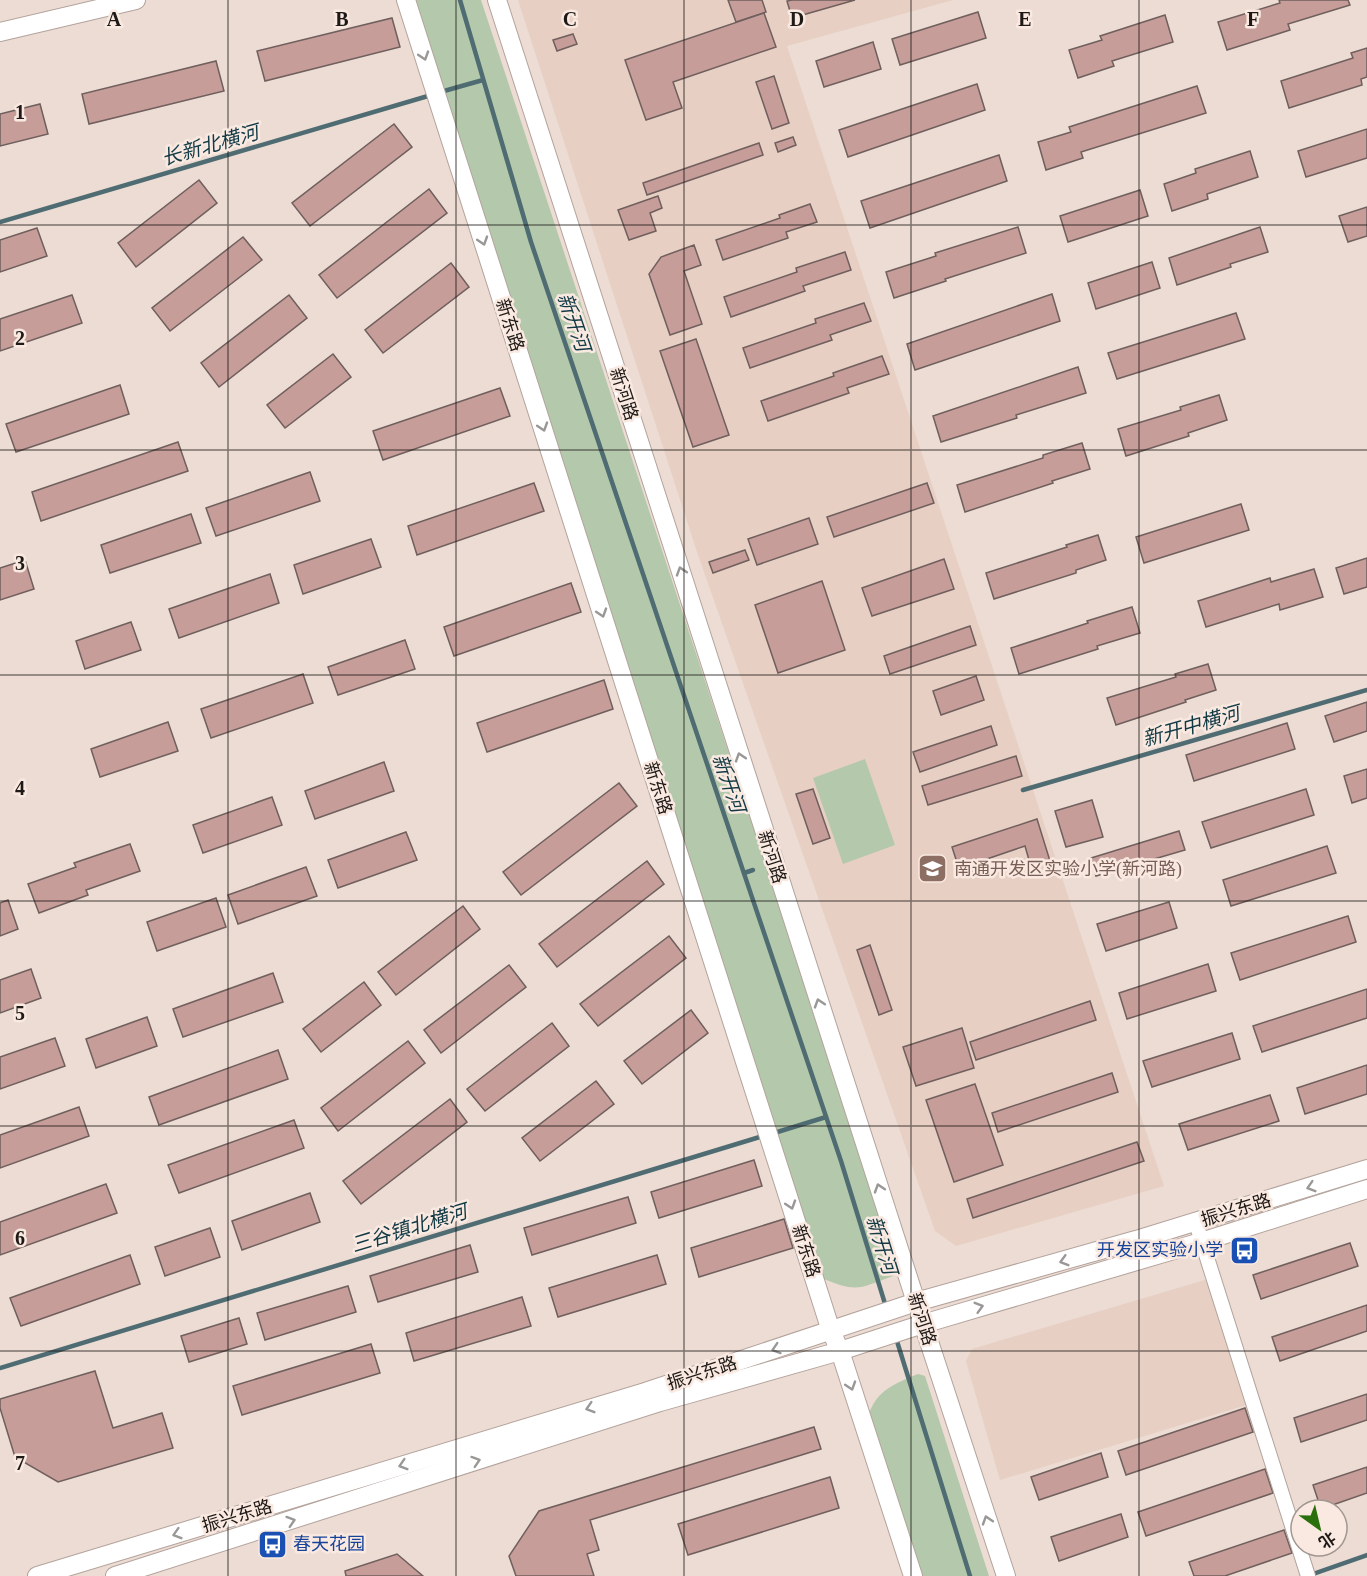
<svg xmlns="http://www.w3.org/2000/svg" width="1367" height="1576" font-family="'Times New Roman','Noto Sans SC',serif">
<rect width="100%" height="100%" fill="#ecdcd4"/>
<g fill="#e7cfc3">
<polygon points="518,0 953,0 787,46 1164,1186 956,1246 935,1231 697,552"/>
<polygon points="1215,1277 1256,1402 1000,1480 966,1361 972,1349"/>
</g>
<g fill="#b4c9ac">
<path d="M416 0H481L896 1261 897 1269 893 1276C860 1288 857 1293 824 1279Z"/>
<polygon points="865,759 895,845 843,864 813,778"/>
<path d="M918 1374 925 1376 989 1576H920L868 1417C876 1390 894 1384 918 1374Z"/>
</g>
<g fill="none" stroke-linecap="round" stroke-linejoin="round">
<g stroke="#506c73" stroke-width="4.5">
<polyline points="460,0 531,242 841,1161 886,1307"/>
<polyline points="444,91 483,80"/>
<polyline points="0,222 428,96"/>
<polyline points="1023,790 1367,690"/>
<polyline points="744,873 753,870"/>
<polyline points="771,1134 826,1117"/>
<polyline points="896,1338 970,1576"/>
<polyline points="0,1368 763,1136"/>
<polyline points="1310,1575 1367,1555"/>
</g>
</g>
<g fill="#c69d99" stroke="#6f5f5d" stroke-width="1.5">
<polygon points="728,0 762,0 766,12 736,22"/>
<polygon points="792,0 855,0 792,18 787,1"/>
<polygon points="1279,0 1348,0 1350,5 1288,24 1290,30 1227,50 1218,22 1280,3"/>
<polygon points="978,12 986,38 900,65 892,39"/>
<polygon points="764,13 776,47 673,82 682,108 646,120 625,60"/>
<polygon points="1165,15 1173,42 1112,61 1114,66 1078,78 1069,50 1102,40 1100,36"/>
<polygon points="392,18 400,47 265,81 257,51"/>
<polygon points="573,34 577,44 557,51 553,40"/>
<polygon points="873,42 881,69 824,87 816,61"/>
<polygon points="1367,48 1367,77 1361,79 1362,85 1289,108 1281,81 1353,58 1351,53"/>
<polygon points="216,61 224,91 89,124 82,94"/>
<polygon points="774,76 789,123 772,129 756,82"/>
<polygon points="977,84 985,110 848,157 839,130"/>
<polygon points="1197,86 1206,113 1081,152 1083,158 1046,170 1038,142 1071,132 1069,127"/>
<polygon points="40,104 48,134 0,146 0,114"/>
<polygon points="394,124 412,147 310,226 292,203"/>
<polygon points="1367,129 1367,158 1306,177 1298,151"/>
<polygon points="793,137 796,145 778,152 775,143"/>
<polygon points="759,143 763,155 647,195 643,183"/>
<polygon points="1250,151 1258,177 1207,194 1208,199 1172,211 1164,184 1196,173 1195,169"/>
<polygon points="999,155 1007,181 870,228 861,201"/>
<polygon points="199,180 217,203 136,267 118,243"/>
<polygon points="429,189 447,213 337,298 319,275"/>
<polygon points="1140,190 1148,216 1068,242 1060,216"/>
<polygon points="658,196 662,208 650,213 656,231 629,240 618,210"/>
<polygon points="810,204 817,222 786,232 788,238 723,260 716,240 780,218 779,215"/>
<polygon points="1367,207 1367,236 1348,242 1339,216"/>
<polygon points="1018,227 1026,253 945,279 946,281 894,298 886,272 936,256 935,253"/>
<polygon points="1260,227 1268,252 1230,264 1231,267 1177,285 1169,258"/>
<polygon points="37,228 47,256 0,272 0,240"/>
<polygon points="243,237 262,260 170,331 152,308"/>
<polygon points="694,245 701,265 684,271 702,324 670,335 649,274 661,257"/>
<polygon points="845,252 851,270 803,286 805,291 731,317 724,297 797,272 796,268"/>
<polygon points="1152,262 1160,288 1096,309 1088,283"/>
<polygon points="451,263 469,287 383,353 365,330"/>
<polygon points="1052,294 1060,321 915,370 907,344"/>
<polygon points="72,295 82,323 0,351 0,319"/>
<polygon points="289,295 307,318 219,387 201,363"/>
<polygon points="864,303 871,321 830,335 832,340 750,368 743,348 816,323 815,319"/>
<polygon points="1236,313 1245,339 1117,379 1108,353"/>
<polygon points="696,339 729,435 693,447 660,351"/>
<polygon points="333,354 351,377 285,428 267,405"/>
<polygon points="882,356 889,374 847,388 849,393 768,421 761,401 834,376 833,373"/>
<polygon points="1078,367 1086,393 1016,415 1017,418 941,442 933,416"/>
<polygon points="120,385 129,414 16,452 6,424"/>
<polygon points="500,388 510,416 383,460 373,431"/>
<polygon points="1219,395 1227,420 1188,433 1189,436 1126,456 1118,429 1181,410 1180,407"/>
<polygon points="178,442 188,471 41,521 32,492"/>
<polygon points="1082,443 1090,469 1052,481 1053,483 965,512 957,485 1043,458 1043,455"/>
<polygon points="310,472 320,501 216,536 206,508"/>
<polygon points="534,483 544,511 417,555 408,526"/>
<polygon points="927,483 934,503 834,537 827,517"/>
<polygon points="1241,504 1249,530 1144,563 1136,537"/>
<polygon points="191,514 201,543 110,573 101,545"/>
<polygon points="809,518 818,544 757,565 748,539"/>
<polygon points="1098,535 1106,560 1076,570 1076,573 994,599 986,573 1067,547 1066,545"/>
<polygon points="371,539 381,567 303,594 294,565"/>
<polygon points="745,550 749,560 713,573 709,562"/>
<polygon points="1367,558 1367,587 1344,594 1336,568"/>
<polygon points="944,559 954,589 872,616 862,588"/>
<polygon points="25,560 34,589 0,600 0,568"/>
<polygon points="1314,569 1323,597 1280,610 1279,604 1206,627 1198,601 1270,578 1271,582"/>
<polygon points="270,574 279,603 179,638 169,609"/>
<polygon points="822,581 845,650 778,673 755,605"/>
<polygon points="571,583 581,612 454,656 444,627"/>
<polygon points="1132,607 1140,633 1097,646 1098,649 1019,674 1011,648 1088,623 1087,621"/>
<polygon points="131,622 141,650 85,669 76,641"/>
<polygon points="970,626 976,645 890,674 884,656"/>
<polygon points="405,640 415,669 338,695 328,667"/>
<polygon points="1208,664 1216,690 1185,700 1186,702 1116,725 1107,698 1176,677 1175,674"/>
<polygon points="303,674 313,703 211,738 201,709"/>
<polygon points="976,676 984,700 941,715 933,691"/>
<polygon points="604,680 613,709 487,752 477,723"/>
<polygon points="1367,702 1367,731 1334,742 1325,716"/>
<polygon points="168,722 178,751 100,777 91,749"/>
<polygon points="1287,723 1295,749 1194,781 1186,755"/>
<polygon points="991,726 997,745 920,772 913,752"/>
<polygon points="1016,756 1022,776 928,805 922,786"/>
<polygon points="384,762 394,791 315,819 305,791"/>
<polygon points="1367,769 1367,798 1352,803 1344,776"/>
<polygon points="619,783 637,806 521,895 503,872"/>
<polygon points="813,789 830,838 813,844 796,794"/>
<polygon points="1306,789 1314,815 1211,848 1202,822"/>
<polygon points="272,797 282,825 203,853 193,825"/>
<polygon points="1092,800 1103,837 1066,847 1055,811"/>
<polygon points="1037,819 1050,861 1031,867 1025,846 981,861 983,868 961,875 952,847"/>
<polygon points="1179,831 1185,850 1096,876 1091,858"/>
<polygon points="406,832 417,860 338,888 328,860"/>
<polygon points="130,844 140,871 86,890 88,895 39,913 28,884 76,867 74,863"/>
<polygon points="1327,846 1336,873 1231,906 1223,880"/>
<polygon points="647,861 664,884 557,967 539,944"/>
<polygon points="306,867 317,896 238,924 228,895"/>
<polygon points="216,898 226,927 157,951 147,922"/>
<polygon points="8,900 18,929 0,936 0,903"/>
<polygon points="1169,902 1177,928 1106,951 1097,924"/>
<polygon points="463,906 480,929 396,995 378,972"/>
<polygon points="1348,916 1356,942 1240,980 1231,953"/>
<polygon points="669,936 686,958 598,1026 580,1004"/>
<polygon points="870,945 892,1010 879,1015 857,950"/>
<polygon points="1208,964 1216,991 1127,1019 1119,993"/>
<polygon points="509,965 526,987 441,1053 424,1030"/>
<polygon points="31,969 41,998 0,1013 0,980"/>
<polygon points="273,973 283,1002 183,1037 173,1009"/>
<polygon points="364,982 381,1005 321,1052 303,1029"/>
<polygon points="1367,989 1367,1018 1262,1052 1253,1026"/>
<polygon points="1090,1001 1096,1020 976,1060 970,1042"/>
<polygon points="691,1010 708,1033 642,1084 624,1061"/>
<polygon points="147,1017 157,1046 96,1068 86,1039"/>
<polygon points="552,1023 569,1046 485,1111 467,1089"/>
<polygon points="962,1028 974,1068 916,1086 903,1047"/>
<polygon points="1232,1033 1240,1059 1152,1087 1143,1061"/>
<polygon points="55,1038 65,1066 0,1089 0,1057"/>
<polygon points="408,1041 425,1063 338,1131 321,1108"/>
<polygon points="278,1050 288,1079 159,1125 149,1097"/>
<polygon points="1367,1065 1367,1094 1305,1114 1297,1088"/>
<polygon points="1112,1073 1118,1092 998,1132 992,1113"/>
<polygon points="596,1081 614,1104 540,1161 522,1138"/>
<polygon points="975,1084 1003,1165 954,1182 926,1100"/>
<polygon points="1270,1095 1279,1121 1188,1150 1179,1124"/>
<polygon points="450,1099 467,1122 361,1204 343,1181"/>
<polygon points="79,1107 89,1136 0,1168 0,1135"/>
<polygon points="294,1120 304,1148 179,1193 168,1165"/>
<polygon points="1137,1142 1144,1161 973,1218 967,1199"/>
<polygon points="754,1160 762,1186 659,1218 651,1192"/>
<polygon points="106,1184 117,1213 0,1255 0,1222"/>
<polygon points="310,1193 320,1222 242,1250 232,1221"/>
<polygon points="628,1197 636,1223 532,1255 524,1228"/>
<polygon points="784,1219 793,1248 699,1277 691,1248"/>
<polygon points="210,1228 220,1257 165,1276 155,1247"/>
<polygon points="1350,1243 1358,1266 1261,1299 1253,1275"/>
<polygon points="470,1245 478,1272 378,1302 370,1276"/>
<polygon points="130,1255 140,1284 21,1326 10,1298"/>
<polygon points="657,1255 666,1284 558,1317 549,1288"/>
<polygon points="348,1286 356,1312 265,1340 257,1313"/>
<polygon points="522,1297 531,1326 414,1361 406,1333"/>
<polygon points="1367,1305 1367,1331 1280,1361 1272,1337"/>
<polygon points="239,1318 247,1344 189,1362 181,1336"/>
<polygon points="371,1344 380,1373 242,1415 233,1386"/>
<polygon points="95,1371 113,1428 162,1413 173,1448 58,1482 15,1457 0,1408 0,1399"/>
<polygon points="1367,1394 1367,1420 1301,1442 1294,1418"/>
<polygon points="1245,1408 1253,1432 1126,1475 1118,1451"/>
<polygon points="814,1427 821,1449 590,1520 599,1550 587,1554 594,1576 516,1576 509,1556 539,1511"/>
<polygon points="1101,1453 1108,1477 1039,1500 1031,1477"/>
<polygon points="1367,1467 1367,1493 1321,1509 1313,1485"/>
<polygon points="1265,1469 1273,1493 1146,1536 1138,1512"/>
<polygon points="830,1477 839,1508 688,1555 678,1524"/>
<polygon points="1121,1514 1128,1537 1059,1561 1051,1537"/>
<polygon points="1284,1530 1292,1553 1225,1576 1194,1576 1189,1562"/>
<polygon points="397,1554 423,1576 346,1576 345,1571"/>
</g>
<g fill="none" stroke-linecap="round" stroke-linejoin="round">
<defs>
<polyline id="street" points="1196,1223 1308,1576"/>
<g id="secondary">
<polyline points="406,0 831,1331 840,1351 913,1576"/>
<polyline points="497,0 916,1302 1006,1576"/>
<polyline points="0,32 136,0"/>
<polyline points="37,1576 645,1392 916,1302 1136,1240 1367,1169"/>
<polyline points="115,1576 660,1402 840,1351 923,1324 1201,1242 1367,1189"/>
</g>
</defs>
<use href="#street" stroke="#b3a39c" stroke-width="16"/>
<use href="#secondary" stroke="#b3a39c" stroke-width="20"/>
<use href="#street" stroke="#fff" stroke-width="14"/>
<use href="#secondary" stroke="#fff" stroke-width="18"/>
</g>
<defs><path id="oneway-chevron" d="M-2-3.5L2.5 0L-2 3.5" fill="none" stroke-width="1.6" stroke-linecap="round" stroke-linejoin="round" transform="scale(1.5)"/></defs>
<g stroke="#9a9896">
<use href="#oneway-chevron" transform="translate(424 56) rotate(72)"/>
<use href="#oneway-chevron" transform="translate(483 241) rotate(72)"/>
<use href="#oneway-chevron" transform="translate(543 427) rotate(72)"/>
<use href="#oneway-chevron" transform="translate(681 571) rotate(-108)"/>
<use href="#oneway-chevron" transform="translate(602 613) rotate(72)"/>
<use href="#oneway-chevron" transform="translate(740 757) rotate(-108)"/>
<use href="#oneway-chevron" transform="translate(819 1003) rotate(-108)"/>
<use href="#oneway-chevron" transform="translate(1311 1187) rotate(163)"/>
<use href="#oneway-chevron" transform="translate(879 1188) rotate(-108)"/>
<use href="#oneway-chevron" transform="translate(791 1205) rotate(72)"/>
<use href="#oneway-chevron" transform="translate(1064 1261) rotate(164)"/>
<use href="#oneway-chevron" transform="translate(979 1307) rotate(-16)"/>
<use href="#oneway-chevron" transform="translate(776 1349) rotate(162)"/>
<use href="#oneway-chevron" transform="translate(851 1386) rotate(72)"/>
<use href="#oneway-chevron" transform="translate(590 1408) rotate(163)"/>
<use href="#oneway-chevron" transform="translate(476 1461) rotate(-18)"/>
<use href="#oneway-chevron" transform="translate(403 1465) rotate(163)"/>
<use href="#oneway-chevron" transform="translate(987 1520) rotate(-108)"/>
<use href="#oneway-chevron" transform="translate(291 1521) rotate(-18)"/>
<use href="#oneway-chevron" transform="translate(177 1534) rotate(163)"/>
</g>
<path fill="none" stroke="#1e1916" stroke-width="1.5" stroke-opacity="0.55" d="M228 0V1576M456 0V1576M684 0V1576M911 0V1576M1139 0V1576M0 225H1367M0 450H1367M0 675H1367M0 901H1367M0 1126H1367M0 1351H1367"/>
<defs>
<symbol id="school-square" viewBox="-11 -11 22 22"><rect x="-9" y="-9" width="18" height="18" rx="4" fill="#8d6e63" stroke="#f9e9e1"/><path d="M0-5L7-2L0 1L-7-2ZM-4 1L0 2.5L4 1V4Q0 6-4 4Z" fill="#fff"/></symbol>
<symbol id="bus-square" viewBox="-11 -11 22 22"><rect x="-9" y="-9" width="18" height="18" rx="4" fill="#1a4fb4" stroke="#f9e9e1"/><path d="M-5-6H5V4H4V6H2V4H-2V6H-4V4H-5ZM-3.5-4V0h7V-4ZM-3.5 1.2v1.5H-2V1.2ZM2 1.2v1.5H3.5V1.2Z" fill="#fff"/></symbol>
</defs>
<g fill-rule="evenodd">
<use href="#school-square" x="916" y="852" width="33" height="33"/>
<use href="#bus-square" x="1228" y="1234" width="33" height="33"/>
<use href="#bus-square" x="256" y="1528" width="33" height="33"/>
</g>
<g text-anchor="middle" stroke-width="5" stroke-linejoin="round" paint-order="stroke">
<g font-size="18" fill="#1e1916" stroke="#f9e9e1">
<text transform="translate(510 325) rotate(72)" y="6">新东路</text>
<text transform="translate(624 394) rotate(72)" y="6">新河路</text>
<text transform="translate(658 788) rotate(72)" y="6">新东路</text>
<text transform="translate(772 857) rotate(72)" y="6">新河路</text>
<text transform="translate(1236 1210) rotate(-17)" y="6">振兴东路</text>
<text transform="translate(806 1251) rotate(72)" y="6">新东路</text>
<text transform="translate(922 1319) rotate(72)" y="6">新河路</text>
<text transform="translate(702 1373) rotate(-18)" y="6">振兴东路</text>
<text transform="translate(237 1516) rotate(-17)" y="6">振兴东路</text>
</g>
<g font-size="18" fill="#785e54" stroke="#f9e9e1" text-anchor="start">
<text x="954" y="875">南通开发区实验小学(新河路)</text>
</g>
<g font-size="18" fill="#164399" stroke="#f9e9e1" text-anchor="end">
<text x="1223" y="1256">开发区实验小学</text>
<text x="293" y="1550" text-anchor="start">春天花园</text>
</g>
<g font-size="20" font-style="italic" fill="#123a45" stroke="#f9e9e1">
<text transform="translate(210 145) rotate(-16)" y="7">长新北横河</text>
<text transform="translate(574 322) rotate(71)" y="7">新开河</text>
<text transform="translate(1191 726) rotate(-16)" y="7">新开中横河</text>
<text transform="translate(729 783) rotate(71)" y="7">新开河</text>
<text transform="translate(409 1228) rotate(-17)" y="7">三谷镇北横河</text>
<text transform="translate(882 1245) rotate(73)" y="7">新开河</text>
</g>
</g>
<g font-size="20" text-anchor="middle" font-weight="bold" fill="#1e1916" stroke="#f9e9e1" stroke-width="5" stroke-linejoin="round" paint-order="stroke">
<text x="114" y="26">A</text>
<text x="342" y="26">B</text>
<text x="570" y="26">C</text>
<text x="797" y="26">D</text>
<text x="1025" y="26">E</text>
<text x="1253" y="26">F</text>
<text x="20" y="119">1</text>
<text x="20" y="345">2</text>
<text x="20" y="570">3</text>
<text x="20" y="795">4</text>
<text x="20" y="1020">5</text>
<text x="20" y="1245">6</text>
<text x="20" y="1470">7</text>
</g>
<g transform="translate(1319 1528) rotate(146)"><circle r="28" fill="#f9e9e1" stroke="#a19690" stroke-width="1.5"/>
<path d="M0-4.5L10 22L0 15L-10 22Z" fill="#2c700d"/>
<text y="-9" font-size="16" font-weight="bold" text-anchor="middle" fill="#1e1916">北</text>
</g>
</svg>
